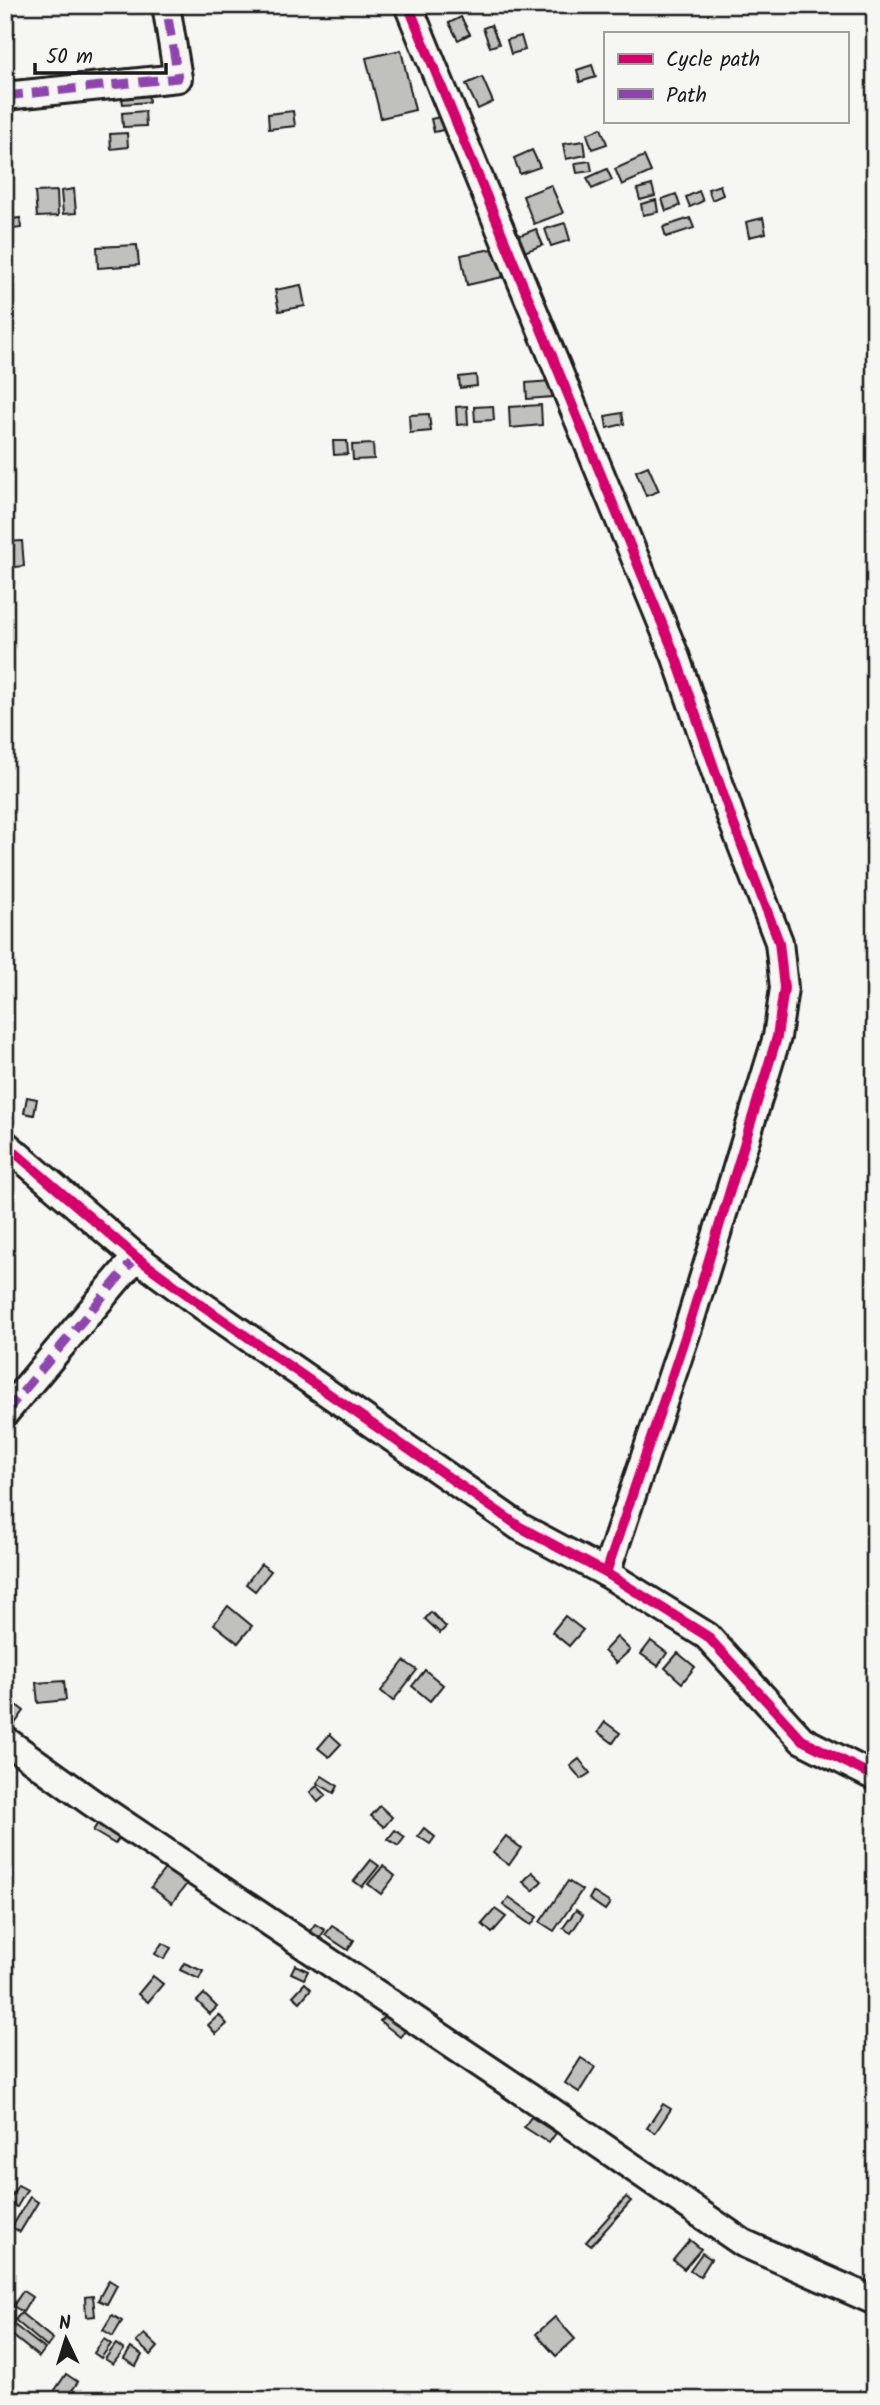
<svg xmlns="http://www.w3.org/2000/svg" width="880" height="2405" font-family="Kalam,sans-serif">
<rect width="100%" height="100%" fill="#f6f6f2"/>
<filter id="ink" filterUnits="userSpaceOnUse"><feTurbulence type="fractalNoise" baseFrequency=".0143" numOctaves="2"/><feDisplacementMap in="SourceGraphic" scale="14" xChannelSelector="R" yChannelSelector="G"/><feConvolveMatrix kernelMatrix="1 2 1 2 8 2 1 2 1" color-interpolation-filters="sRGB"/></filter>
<g filter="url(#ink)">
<g fill="#c0c0bd" stroke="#1c1c1c" stroke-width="2">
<polygon points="461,17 470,34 458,40 449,23"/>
<polygon points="491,25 499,44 490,47 483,28"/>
<polygon points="521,36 525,50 511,54 507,40"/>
<polygon points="401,50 415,110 381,118 366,58"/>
<polygon points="592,65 596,77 580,82 577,70"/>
<polygon points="482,77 493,102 478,109 466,84"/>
<polygon points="148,89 149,102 123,104 121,92"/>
<polygon points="145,111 146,126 123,127 122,113"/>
<polygon points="293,111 295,126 269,129 268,114"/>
<polygon points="448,115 452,128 434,132 431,119"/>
<polygon points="601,128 607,144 592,149 587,134"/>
<polygon points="127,133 128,147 111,149 110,134"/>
<polygon points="584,141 586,155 566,159 563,144"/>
<polygon points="532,150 540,167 520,174 514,158"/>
<polygon points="644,156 651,172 622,185 615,169"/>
<polygon points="590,161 592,171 577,173 575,163"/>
<polygon points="607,169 612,180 592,189 587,178"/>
<polygon points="551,185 563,213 534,224 523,196"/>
<polygon points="652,185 655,196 640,200 637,189"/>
<polygon points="720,185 723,195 712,200 708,189"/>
<polygon points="74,189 76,213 63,214 61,191"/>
<polygon points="57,191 58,216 37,217 35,192"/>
<polygon points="699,191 703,201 690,207 686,197"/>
<polygon points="676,194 680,206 666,211 662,199"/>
<polygon points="656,200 658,212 643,215 641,204"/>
<polygon points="20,218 21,228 5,230 5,220"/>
<polygon points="690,218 694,228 666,237 663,227"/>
<polygon points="763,218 766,233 749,237 746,222"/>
<polygon points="565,223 570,240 551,246 545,229"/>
<polygon points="536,229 543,245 524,252 518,236"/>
<polygon points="137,245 139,265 98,268 97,247"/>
<polygon points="497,248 503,277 467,285 461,255"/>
<polygon points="5,249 14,249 14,263 5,264"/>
<polygon points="301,285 305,306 279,311 275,290"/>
<polygon points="476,375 477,386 460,388 459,377"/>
<polygon points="551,381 553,397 527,399 526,383"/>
<polygon points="541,405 542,425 510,428 509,407"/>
<polygon points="467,406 468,424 457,425 456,407"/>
<polygon points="493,406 494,420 475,421 474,407"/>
<polygon points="622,413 624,424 607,428 605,416"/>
<polygon points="429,414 431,431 410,433 409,415"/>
<polygon points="333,441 347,441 348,454 334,455"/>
<polygon points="373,444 374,459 353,460 352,445"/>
<polygon points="648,466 659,491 646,496 636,471"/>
<polygon points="22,541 24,566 5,568 5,542"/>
<polygon points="27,1097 37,1099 34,1115 24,1113"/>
<polygon points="261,1564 271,1571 255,1591 246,1584"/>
<polygon points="228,1606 252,1626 238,1643 214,1624"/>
<polygon points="431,1612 446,1627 440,1633 425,1619"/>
<polygon points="565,1616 583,1630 569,1646 552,1632"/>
<polygon points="617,1637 630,1650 616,1663 604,1651"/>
<polygon points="651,1641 667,1653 658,1666 641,1654"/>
<polygon points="678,1653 695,1667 682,1683 665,1668"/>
<polygon points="404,1661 417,1670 393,1701 381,1691"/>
<polygon points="425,1670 443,1685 430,1701 412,1686"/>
<polygon points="64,1681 66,1700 38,1703 36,1683"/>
<polygon points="11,1701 24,1711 14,1725 5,1719 5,1707"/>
<polygon points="605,1722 620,1733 613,1743 598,1732"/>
<polygon points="330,1734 341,1744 329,1757 318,1748"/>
<polygon points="579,1759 590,1773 581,1779 570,1766"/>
<polygon points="322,1776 338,1786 334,1793 317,1783"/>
<polygon points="317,1786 326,1795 318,1802 310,1792"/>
<polygon points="380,1806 392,1817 384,1827 371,1816"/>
<polygon points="99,1821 121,1835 115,1844 93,1831"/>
<polygon points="424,1828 435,1837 430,1844 418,1836"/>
<polygon points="395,1830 405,1837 398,1846 388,1839"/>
<polygon points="506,1836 521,1848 509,1865 493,1853"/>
<polygon points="371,1860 379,1866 362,1887 354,1881"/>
<polygon points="168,1865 189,1881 172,1903 151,1887"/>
<polygon points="383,1866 395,1876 381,1894 368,1884"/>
<polygon points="532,1872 542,1881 533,1891 523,1882"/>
<polygon points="568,1881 582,1890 554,1931 540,1922"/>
<polygon points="593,1892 610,1903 605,1910 589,1899"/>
<polygon points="509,1897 537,1917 531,1925 503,1905"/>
<polygon points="495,1909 506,1917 492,1933 482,1924"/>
<polygon points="576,1910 583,1915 571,1933 563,1928"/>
<polygon points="315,1924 325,1930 315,1945 305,1938"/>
<polygon points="332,1926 354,1940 348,1950 325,1935"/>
<polygon points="162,1943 171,1948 164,1959 155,1954"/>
<polygon points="184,1963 203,1971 199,1979 180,1970"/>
<polygon points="295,1965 308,1971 304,1979 291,1973"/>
<polygon points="153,1976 163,1984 148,2002 138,1994"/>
<polygon points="305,1983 311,1989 300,2002 293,1996"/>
<polygon points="204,1994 217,2007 210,2014 197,2001"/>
<polygon points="388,2012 408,2028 400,2037 380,2021"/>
<polygon points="219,2015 227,2024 216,2034 208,2025"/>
<polygon points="581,2058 595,2067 579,2092 565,2083"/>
<polygon points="663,2104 671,2109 655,2133 647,2128"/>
<polygon points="531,2117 556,2133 549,2143 524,2127"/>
<polygon points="18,2185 27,2190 17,2207 8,2202"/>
<polygon points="30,2197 38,2202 20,2232 12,2227"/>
<polygon points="626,2197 631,2201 591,2246 586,2242"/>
<polygon points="690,2240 701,2249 684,2269 673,2260"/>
<polygon points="702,2253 711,2259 700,2277 690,2270"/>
<polygon points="109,2280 117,2285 107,2304 98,2300"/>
<polygon points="23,2291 32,2297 23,2312 13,2306"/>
<polygon points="93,2296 95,2316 86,2317 85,2297"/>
<polygon points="21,2313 53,2339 47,2347 15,2320"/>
<polygon points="112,2315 122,2321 113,2336 103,2330"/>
<polygon points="555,2317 575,2339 556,2356 536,2334"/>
<polygon points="13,2324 45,2349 39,2357 7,2331"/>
<polygon points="144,2334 158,2347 151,2355 136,2342"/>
<polygon points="104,2339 111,2344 101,2358 94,2353"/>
<polygon points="116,2344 124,2350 113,2364 105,2359"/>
<polygon points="131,2348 142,2355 136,2366 124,2359"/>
<polygon points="66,2374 78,2382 65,2400 62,2400 53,2393"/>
</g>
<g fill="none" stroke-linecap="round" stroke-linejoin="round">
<defs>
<g id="minor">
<polyline points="408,5 675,655 731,817 779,942 784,988 777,1037 688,1328 606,1573"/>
<polyline points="5,96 178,78 166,5"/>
<polyline points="5,1144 136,1257 203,1306 520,1527 606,1573 707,1636 802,1740 875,1777"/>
<polyline points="5,1413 136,1257"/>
<polyline points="5,1740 91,1802 545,2107 743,2243 875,2301"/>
</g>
</defs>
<use href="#minor" stroke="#1c1c1c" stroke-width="32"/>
<use href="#minor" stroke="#f6f6f2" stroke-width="26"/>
<g stroke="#8e44ad" stroke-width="9" stroke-dasharray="18 9" stroke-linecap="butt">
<polyline points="5,96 178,78 166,5"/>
<polyline points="5,1413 136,1257"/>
</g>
<defs>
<g id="cycleway">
<polyline points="408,5 675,655 731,817 779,942 784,988 777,1037 688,1328 606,1573"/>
<polyline points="5,1144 136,1257 203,1306 520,1527 606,1573 707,1636 802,1740 875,1777"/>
</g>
</defs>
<use href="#cycleway" stroke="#f6f6f2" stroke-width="15"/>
<use href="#cycleway" stroke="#d6006c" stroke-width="10"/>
</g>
</g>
<rect width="880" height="2405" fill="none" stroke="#f6f6f2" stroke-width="28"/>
<rect x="14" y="14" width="852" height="2377" fill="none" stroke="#1c1c1c" stroke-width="2.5" filter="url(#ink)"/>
<rect x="604" y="32" width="245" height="91" fill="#f6f6f2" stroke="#9f9f9c" stroke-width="2"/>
<rect x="618" y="54" width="35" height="10" fill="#d6006c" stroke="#9f9f9c" stroke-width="2"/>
<text x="666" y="66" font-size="21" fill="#1c1c1c">Cycle path</text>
<rect x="618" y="89" width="35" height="10" fill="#8e44ad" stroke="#9f9f9c" stroke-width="2"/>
<text x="666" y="102" font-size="21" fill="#1c1c1c">Path</text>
<g transform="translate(66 2339) rotate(356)" stroke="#f6f6f2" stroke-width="5" paint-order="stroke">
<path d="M0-5L12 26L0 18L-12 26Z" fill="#1c1c1c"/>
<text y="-10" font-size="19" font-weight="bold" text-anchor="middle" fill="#1c1c1c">N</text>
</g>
<path d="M35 63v10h131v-10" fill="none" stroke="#1c1c1c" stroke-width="3.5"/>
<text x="46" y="63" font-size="21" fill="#1c1c1c" stroke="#f6f6f2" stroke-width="5" paint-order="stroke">50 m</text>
</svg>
